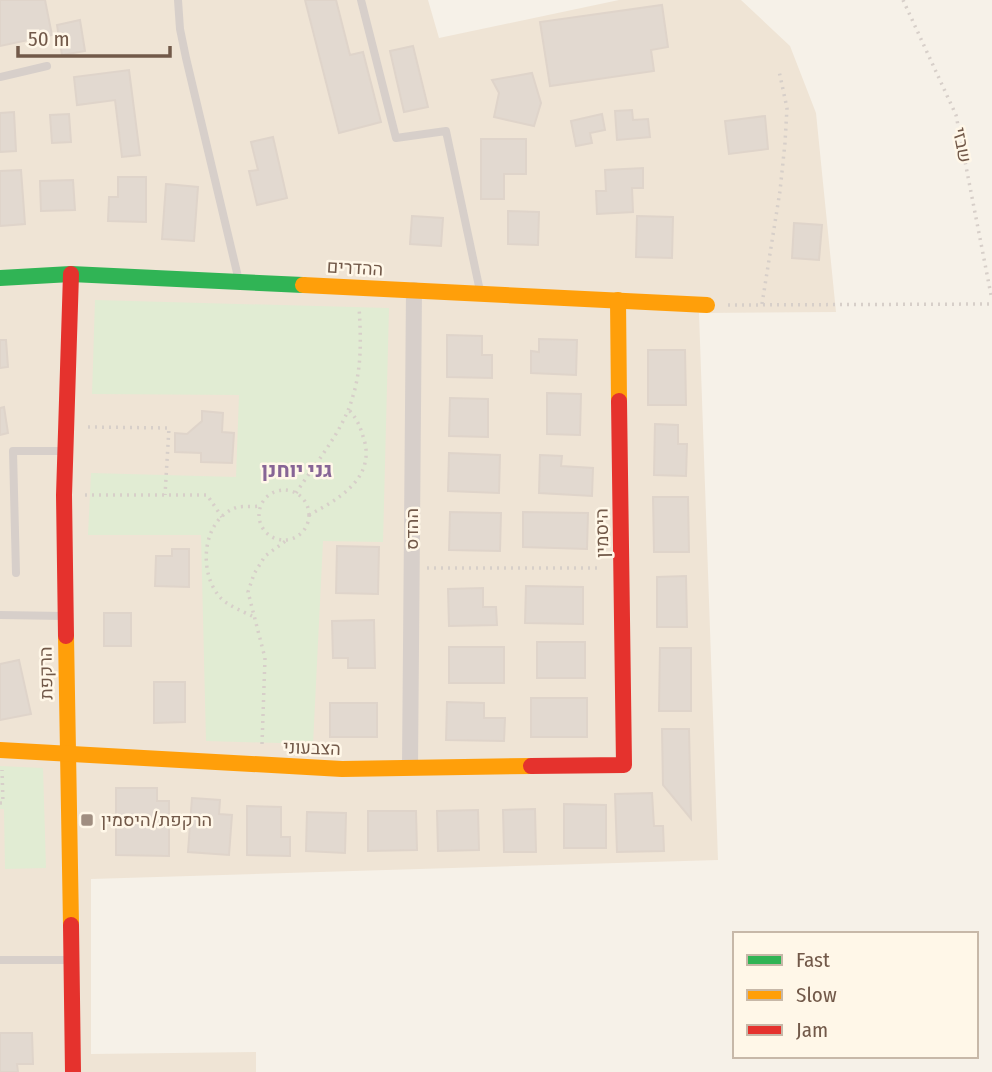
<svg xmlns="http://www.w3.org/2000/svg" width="992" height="1072" font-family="'Fira Sans Condensed',Heebo,sans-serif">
<rect width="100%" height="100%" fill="#f6f1e8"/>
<polygon fill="#efe4d5" points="0,0 428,0 439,38 619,0 741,0 790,46 816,113 836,312 699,313 718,860 91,879 91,1054 256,1052 256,1072 0,1072"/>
<g fill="#e1ecd3">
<polygon points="95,300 389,308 383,542 323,541 313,744 206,741 201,535 88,535 91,473 236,477 239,395 92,394"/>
<polygon points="0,766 43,768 46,868 5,869 4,809 0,809"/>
</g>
<g fill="#e2d9d0" stroke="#dfd4ca" stroke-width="2">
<polygon points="0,0 45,0 52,35 0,46"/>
<polygon points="305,0 336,0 350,55 363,52 381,122 339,133"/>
<polygon points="662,5 668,47 651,50 654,71 550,86 540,22"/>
<polygon points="80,20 85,51 62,55 57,25"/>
<polygon points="413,46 428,107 404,112 390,51"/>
<polygon points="129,70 140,155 122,157 115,100 77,105 74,77"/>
<polygon points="532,73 541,103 534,126 494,117 499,93 492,80"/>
<polygon points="632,110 633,120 648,119 650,137 617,140 615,111"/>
<polygon points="14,112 16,151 0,152 0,113"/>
<polygon points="69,114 71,142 52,143 50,115"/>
<polygon points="602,114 605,130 590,133 592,143 576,146 571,121"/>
<polygon points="765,116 768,149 729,154 725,121"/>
<polygon points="273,137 287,198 257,205 249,171 258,170 251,142"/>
<polygon points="481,139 526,139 526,174 504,174 504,199 481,199"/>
<polygon points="643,168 643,188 632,188 633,212 597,214 596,191 606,191 605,170"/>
<polygon points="21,170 25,224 0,226 0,171"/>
<polygon points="118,177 146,177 146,222 108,221 109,197 118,197"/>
<polygon points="73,180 75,210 41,211 40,181"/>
<polygon points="166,184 198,187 194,241 162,239"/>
<polygon points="508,211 539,212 538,245 508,244"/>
<polygon points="412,216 443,218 441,246 410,244"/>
<polygon points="637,216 673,217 672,258 636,257"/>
<polygon points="794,223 822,225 819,260 792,258"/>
<polygon points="447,335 482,336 482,355 492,355 492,378 447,377"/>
<polygon points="539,339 577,340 576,375 531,373 531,351 539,352"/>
<polygon points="0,340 6,340 8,367 0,368"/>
<polygon points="648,350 685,350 686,405 648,405"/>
<polygon points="547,393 581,394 580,435 547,434"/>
<polygon points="450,398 488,399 488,437 449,436"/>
<polygon points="4,407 8,433 0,435 0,408"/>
<polygon points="202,411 223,413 222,432 234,433 232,463 201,462 201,453 175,452 175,433 187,434 202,421"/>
<polygon points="655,424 678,425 678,444 687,444 686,476 654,475"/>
<polygon points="449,453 500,455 499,493 448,491"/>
<polygon points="540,455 562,456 561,466 593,468 592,496 539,493"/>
<polygon points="653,497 688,497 689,552 654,552"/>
<polygon points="450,512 501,513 500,551 449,550"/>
<polygon points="523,512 588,513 587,549 523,547"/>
<polygon points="337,546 379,547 378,594 336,593"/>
<polygon points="172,549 189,549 189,587 155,586 156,556 172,556"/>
<polygon points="686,576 687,627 657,627 657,577"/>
<polygon points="526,586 583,587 583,624 525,623"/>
<polygon points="483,588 483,607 496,607 497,625 449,626 448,589"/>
<rect x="104" y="613" width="27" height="33"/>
<polygon points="374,620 375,668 348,668 348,658 333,658 332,621"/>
<rect x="537" y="642" width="48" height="36"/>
<rect x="449" y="647" width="55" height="36"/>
<polygon points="660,648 691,648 691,711 659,711"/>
<polygon points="19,660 31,714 0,720 0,664"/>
<polygon points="154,682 185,682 185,722 154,723"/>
<rect x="531" y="698" width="56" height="39"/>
<polygon points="447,702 484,703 484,718 505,718 504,741 446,740"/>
<rect x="330" y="703" width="47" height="34"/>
<polygon points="662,729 689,729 691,819 663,785"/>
<polygon points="116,788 157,788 157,801 169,801 169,856 116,855"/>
<polygon points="652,793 654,826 663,826 664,851 617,852 615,794"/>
<polygon points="192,798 220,800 219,814 232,815 229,855 188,852"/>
<polygon points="564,804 606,805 606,848 564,848"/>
<polygon points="247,806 281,807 281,837 290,837 290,856 247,855"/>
<polygon points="535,809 536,852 504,852 503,810"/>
<polygon points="478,810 479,850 438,851 437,811"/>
<polygon points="368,811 416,811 417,850 368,851"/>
<polygon points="307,812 346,813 345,853 306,851"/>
<polygon points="0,1033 32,1033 33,1064 17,1064 18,1072 0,1072"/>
</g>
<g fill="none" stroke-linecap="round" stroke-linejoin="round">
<g stroke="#d7cfc9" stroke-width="3.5" stroke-dasharray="2 5" stroke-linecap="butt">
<polyline points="903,0 956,115 992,300"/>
<polyline points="762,304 780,191 785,143 787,108 779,71"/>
<polyline points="728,305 992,304"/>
<polyline points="88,427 169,428 165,495"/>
<circle cx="284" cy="515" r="25"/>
<path d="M296 493C314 465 343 431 352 399 362 369 361 338 359 307"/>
<polyline points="85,495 207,495 222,517"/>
<path d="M309 515C337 500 373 480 365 443 361 429 358 419 348 409"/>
<polyline points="427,568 602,568"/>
<path d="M252 616C242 611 226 605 219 596 198 571 202 518 238 507 244 506 253 507 260 506"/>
<polyline points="262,744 265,658 248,592 254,574 265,556 287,540"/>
<polyline points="0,803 3,803 2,770"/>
</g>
<g stroke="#d7cfca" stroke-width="8">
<polyline points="178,0 180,29 186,58 239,281"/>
<polyline points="361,0 396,138 446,131 480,291"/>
<polyline points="0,77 47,66"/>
<polyline points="16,573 13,451 63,451"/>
<polyline points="0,615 64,616"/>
<polyline points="0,960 68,960"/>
</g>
<polyline stroke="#d7cfca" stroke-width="16" points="410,767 414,290"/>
<polyline stroke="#30b455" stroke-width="16" points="0,278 71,274 303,285"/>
<g stroke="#ff9f0a" stroke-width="16">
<polyline points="303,285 707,305"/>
<polyline points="618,300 619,401"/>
<polyline points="66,636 71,925"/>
<polyline points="0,750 342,769 531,766"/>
</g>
<g stroke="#e5322d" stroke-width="16">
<polyline points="66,636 64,495 71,274"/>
<polyline points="531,766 624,765 619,401"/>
<polyline points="71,925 73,1072"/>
</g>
</g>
<rect fill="#a08e81" stroke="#fff7e8" stroke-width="2.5" x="80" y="813" width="14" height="14" rx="3.5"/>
<g text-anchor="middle" stroke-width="5" stroke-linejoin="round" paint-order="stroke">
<g font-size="18" fill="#725949" stroke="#fff7e8">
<text transform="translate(962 145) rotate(79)" y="6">שבזי</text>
<text transform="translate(355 268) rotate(3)" y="6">ההדרים</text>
<text transform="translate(412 529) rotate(-90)" y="6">ההדס</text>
<text transform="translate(602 533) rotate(-91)" y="6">היסמין</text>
<text transform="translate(46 673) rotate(-91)" y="6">הרקפת</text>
<text transform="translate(312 748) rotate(2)" y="6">הצבעוני</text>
</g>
<g font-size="18" fill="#725949" stroke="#fff7e8" text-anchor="start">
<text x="101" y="826">הרקפת/היסמין</text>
</g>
<g font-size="21" font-weight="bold" fill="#876596" stroke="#fff7e8">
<text x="297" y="477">גני יוחנן</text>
</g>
</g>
<rect x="733" y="932" width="245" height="126" fill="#fff7e8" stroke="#c7b8a8" stroke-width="2"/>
<rect x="747" y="955" width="35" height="10" fill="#30b455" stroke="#c7b8a8" stroke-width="2"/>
<text x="796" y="967" font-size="21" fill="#725949">Fast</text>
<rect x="747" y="990" width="35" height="10" fill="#ff9f0a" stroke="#c7b8a8" stroke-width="2"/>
<text x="796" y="1002" font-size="21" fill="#725949">Slow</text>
<rect x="747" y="1025" width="35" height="10" fill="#e5322d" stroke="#c7b8a8" stroke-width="2"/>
<text x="796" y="1037" font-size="21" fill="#725949">Jam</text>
<path d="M18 46v10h152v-10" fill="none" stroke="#725949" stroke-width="3.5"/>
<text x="28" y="46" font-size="21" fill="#725949" stroke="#fff7e8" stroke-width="5" paint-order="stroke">50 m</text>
</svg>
